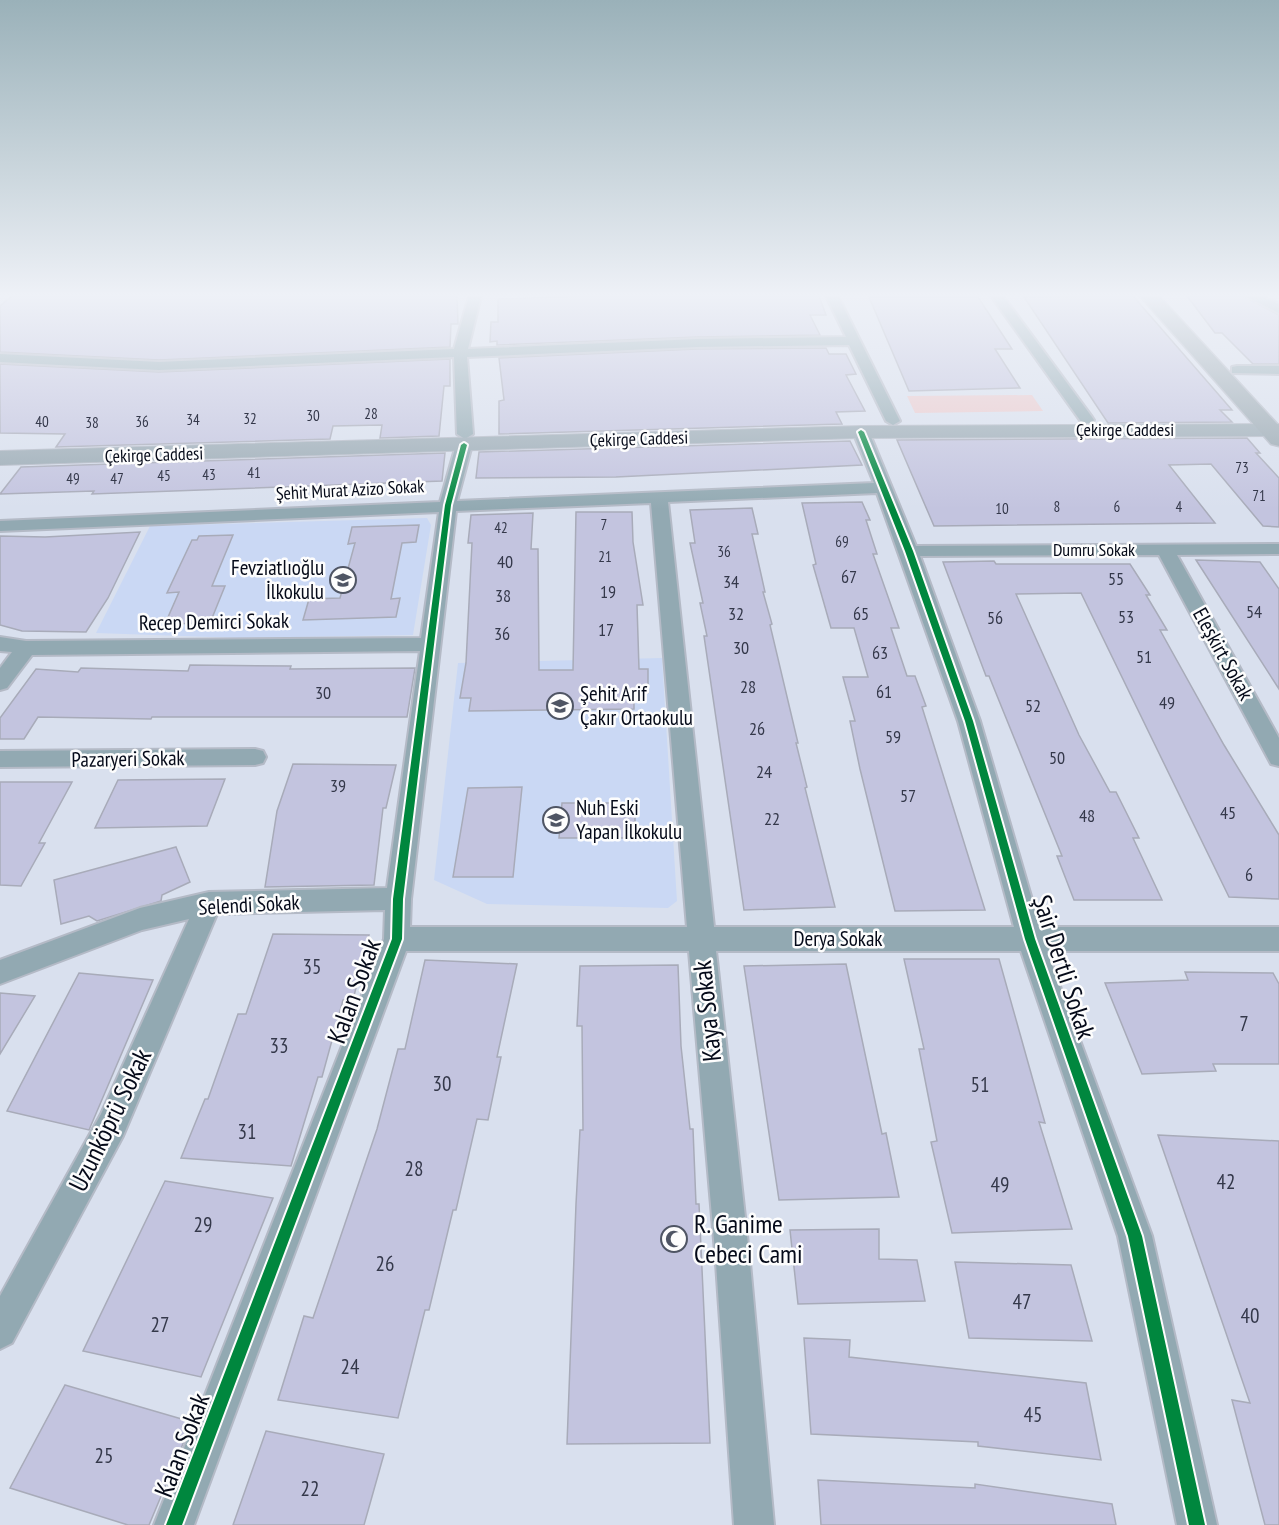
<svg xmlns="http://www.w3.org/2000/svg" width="1279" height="1525" font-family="'PT Sans Narrow',sans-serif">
<rect width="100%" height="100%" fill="#d9e0ee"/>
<g fill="#cad8f4">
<polygon points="427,518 431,525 413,635 239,638 96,633 150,526"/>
<polygon points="662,658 677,901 668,908 487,904 434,880 458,663"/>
</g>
<polygon fill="#ecc9cb" points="1032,395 1043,411 915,413 907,396"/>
<g fill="#c3c4df" stroke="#a8abb9" stroke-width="1.5">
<polygon points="12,296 457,296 458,324 451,324 450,347 159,360 0,352 0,306"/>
<polygon points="592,296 819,296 826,315 810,315 820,335 697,337 497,345 497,341 490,342 491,322 498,322 498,299"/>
<polygon points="1133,296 1232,410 1220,410 1232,422 1108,423 1024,297"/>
<polygon points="1187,296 1243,296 1279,315 1279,364 1253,364 1222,333 1215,333"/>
<polygon points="869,297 978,297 1012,349 995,349 1020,388 909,391"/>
<polygon points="826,348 829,354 846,354 856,374 846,375 865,411 836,412 842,424 499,434 499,401 504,400 499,358 697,349"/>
<polygon points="450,359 450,386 444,386 439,436 380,438 382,425 333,426 330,439 56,447 65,434 0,433 0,364 159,372"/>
<polygon points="1247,438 1260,453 1256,453 1279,478 1279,527 1263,526 1211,464 1169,465 1215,523 934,526 897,440"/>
<polygon points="850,441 862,465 616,477 476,478 479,452"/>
<polygon points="445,453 442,481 92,494 94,491 0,494 21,467"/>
<polygon points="862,502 870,520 866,520 877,554 873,554 899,628 891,628 907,676 915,676 926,706 922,707 985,910 895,911 860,769 850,721 855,721 843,677 868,677 854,628 831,628 813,565 816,564 802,503"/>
<polygon points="752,508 758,534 752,534 765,592 763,592 772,624 770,625 798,743 796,743 807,787 805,788 835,907 744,910 704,636 707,636 700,603 703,603 690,543 695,543 690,510"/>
<polygon points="576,512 632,512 633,542 643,605 637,605 639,669 648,669 648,693 634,693 634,709 469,711 471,698 460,698 466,663 472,543 468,543 471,515 533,513 531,549 538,549 539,670 573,670"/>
<polygon points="419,525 416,542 402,543 391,599 400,598 396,617 303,620 309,599 340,598 355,543 348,544 352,527"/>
<polygon points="140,532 108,598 86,632 22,631 0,625 0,536 45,537"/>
<polygon points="233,535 212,586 225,586 210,623 165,624 179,592 167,593 192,540 197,540 199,536"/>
<polygon points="1196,560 1260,562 1279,589 1279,689"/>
<polygon points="994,561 996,564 1130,564 1150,595 1146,595 1167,630 1160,630 1224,745 1279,835 1279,899 1229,897 1081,593 1016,594 1079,735 1110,792 1116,792 1139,838 1133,838 1162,900 1074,900 1057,856 1062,856 989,676 986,676 943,562"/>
<polygon points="190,665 291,666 290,669 415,668 407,717 152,717 151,719 38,717 24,739 0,739 0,718 36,669 78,672 81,668 188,671"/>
<polygon points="293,764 396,765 386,808 383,808 374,885 265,887 277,811"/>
<polygon points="225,779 207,826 95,828 118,780"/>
<polygon points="0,782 72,782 39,843 45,843 21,886 0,885"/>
<polygon points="522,787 513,877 453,877 468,788"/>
<polygon points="562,803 635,803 635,838 559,838"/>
<polygon points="176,847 190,882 162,895 161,901 97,921 89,916 61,924 54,880"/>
<polygon points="273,934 369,935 353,1000 343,1000 322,1077 318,1077 291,1166 181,1158 205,1099 208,1099 238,1014 246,1014"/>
<polygon points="904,959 999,959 1045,1123 1039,1122 1072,1229 952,1233 931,1142 937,1141 919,1049 924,1049"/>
<polygon points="425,960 517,964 497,1057 501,1057 488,1120 477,1119 456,1210 453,1210 429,1310 425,1310 398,1418 278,1400 304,1316 313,1318 377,1129 398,1049 405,1049"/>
<polygon points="846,964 882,1134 886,1133 899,1197 779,1200 744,966"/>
<polygon points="678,965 681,1046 690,1129 693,1129 696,1204 699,1204 710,1443 567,1444 576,1204 580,1130 583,1130 582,1026 577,1026 580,966"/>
<polygon points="1185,972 1273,973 1279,984 1279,1064 1213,1064 1216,1071 1142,1074 1105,983 1188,980"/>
<polygon points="79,973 153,980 89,1130 7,1111"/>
<polygon points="0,993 35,996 0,1054"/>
<polygon points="1158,1135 1279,1141 1279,1525 1265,1525 1232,1400 1250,1403"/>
<polygon points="165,1181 273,1198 201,1377 83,1351"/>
<polygon points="879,1229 879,1259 917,1260 925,1301 798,1304 790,1230"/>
<polygon points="955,1262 1071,1265 1092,1341 969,1338"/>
<polygon points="804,1338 850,1340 849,1357 1086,1383 1101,1460 978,1446 978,1442 811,1434"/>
<polygon points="65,1385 192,1422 149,1525 128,1525 10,1488"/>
<polygon points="266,1431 384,1454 364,1525 233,1525"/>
<polygon points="818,1480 975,1488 975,1484 1112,1504 1116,1525 821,1525"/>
</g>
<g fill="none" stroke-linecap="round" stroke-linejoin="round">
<defs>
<g id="minor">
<polygon points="469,296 481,296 468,349 697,339 846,337 826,296 838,296 900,421 893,425 886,421 849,345 697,347 467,357 473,434 465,439 457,434 454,357 159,370 0,362 0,354 159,362 454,349"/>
<polygon points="991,296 1003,296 1092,417 1094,420 1092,423 1082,423"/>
<polygon points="1245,296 1261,296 1279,304 1279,313"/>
<polygon points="1237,366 1279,366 1279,374 1232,373 1232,367"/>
<path d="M861 427 869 432 916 546 1279 544V554L1177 555 1279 738V766L1271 764 1159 555 920 556 980 721 1040 927H1279V951H1047L1152 1236 1217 1525H1177L1118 1236 1021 951H716L750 1263 774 1525H734L716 1263 689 951H406L194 1525H154L384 939 385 910 217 914 123 1136 12 1343 0 1349V1296L101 1114 189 919 142 930 0 984V960L140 908 209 892 387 888 420 651 32 655 7 688 0 690V668L12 652 0 651V637L26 641 421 638 439 512 0 531V521L440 502 456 445 464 440 472 445 457 501 874 483 853 432ZM877 493 958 721 1014 927H714L668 502ZM651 503 687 927H410L411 899 456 511Z"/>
<polygon points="255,749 263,751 266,757 263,763 255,765 0,767 0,751"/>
</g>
<polygon id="secondary" points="1279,424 1279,436 861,438 0,465 0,451 861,426"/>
<polygon id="primary" points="1140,296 1159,296 1279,426 1279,446 1271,444"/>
</defs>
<use href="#minor" stroke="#b4bac6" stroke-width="4"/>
<use href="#secondary" stroke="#b4bac6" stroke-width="2"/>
<use href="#primary" stroke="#b4bac6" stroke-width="3"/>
<use href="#minor" fill="#92a9b2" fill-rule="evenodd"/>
<use href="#secondary" fill="#9aaab4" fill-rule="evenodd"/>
<use href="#primary" fill="#97a6af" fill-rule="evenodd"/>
<defs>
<g id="cycleway">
<polygon points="861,430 864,432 913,551 973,721 1035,939 1142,1236 1205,1525 1189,1525 1128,1236 1025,939 965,721 905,551 858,432"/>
<polygon points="464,443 467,445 451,505 403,899 402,939 182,1525 166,1525 392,939 393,899 445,505 461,445"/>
</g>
</defs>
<use href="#cycleway" stroke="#fdfdfd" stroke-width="4"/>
<use href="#cycleway" fill="#00873e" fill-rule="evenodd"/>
</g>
<linearGradient id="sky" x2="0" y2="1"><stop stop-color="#9ab1b9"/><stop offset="0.58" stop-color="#eef1f7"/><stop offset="1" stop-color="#eef1f7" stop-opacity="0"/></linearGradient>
<rect width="1279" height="509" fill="url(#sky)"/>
<defs>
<symbol id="school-ring" viewBox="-11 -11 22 22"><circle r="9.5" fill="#fdfdfd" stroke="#4f5564" stroke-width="1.5"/><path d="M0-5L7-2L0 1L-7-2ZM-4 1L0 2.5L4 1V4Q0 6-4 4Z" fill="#4f5564"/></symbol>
<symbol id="mosque-ring" viewBox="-11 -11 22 22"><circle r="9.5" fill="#fdfdfd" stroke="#4f5564" stroke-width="1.5"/><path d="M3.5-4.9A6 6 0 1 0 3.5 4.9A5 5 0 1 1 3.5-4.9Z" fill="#4f5564"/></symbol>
</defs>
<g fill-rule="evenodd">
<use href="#school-ring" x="328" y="565" width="30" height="30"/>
<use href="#school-ring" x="545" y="691" width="30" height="30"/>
<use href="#school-ring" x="541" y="805" width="30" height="30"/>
<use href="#mosque-ring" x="659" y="1224" width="30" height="30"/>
</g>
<g text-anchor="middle" stroke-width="5" stroke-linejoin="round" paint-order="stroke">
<g font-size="15" fill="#34384a">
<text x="371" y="419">28</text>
<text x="313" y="421">30</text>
<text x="250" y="424">32</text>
<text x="193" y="425">34</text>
<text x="42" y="427">40</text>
<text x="142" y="427">36</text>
<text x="92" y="428">38</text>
<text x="1242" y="473">73</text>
<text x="254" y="478">41</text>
<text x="209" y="480">43</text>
<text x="164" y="481">45</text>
<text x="73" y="484">49</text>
<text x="117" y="484">47</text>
<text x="1259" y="501">71</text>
<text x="1057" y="512">8</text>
<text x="1117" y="512">6</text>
<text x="1179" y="512">4</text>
<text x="1002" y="514">10</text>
<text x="604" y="530">7</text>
<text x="501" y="533">42</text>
<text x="842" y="547">69</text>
<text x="724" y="557">36</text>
<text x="605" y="562">21</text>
</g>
<g font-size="18" fill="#050a19" stroke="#fdfdfd">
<text x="1125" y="436">Çekirge Caddesi</text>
<text transform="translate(639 439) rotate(-2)" y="6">Çekirge Caddesi</text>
<text transform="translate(154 455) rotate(-2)" y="6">Çekirge Caddesi</text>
<text transform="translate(350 490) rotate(-3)" y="6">Şehit Murat Azizo Sokak</text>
<text x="1094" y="556">Dumru Sokak</text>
</g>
<g font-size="18" fill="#34384a">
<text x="505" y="568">40</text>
<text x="849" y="583">67</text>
<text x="1116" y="585">55</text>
<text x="731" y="588">34</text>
<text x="608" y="598">19</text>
<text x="503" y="602">38</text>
<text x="1254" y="618">54</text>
<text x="736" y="620">32</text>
<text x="861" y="620">65</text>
<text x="1126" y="623">53</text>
<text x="995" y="624">56</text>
<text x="606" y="636">17</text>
<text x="502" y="640">36</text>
<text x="741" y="654">30</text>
<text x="880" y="659">63</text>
<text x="1144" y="663">51</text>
<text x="748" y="693">28</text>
<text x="884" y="698">61</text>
<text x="323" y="699">30</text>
<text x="1167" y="709">49</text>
<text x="1033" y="712">52</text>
<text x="757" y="735">26</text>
<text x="893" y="743">59</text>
<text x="1057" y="764">50</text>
<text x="764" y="778">24</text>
<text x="338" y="792">39</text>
<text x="908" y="802">57</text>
<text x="1228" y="819">45</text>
<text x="1087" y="822">48</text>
<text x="772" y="825">22</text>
<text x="1249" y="881">6</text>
</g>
<g font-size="21" fill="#050a19" stroke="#fdfdfd" text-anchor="start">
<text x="324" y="575" text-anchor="end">Fevziatlıoğlu<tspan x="324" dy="24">İlkokulu</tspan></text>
<text x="580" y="701">Şehit Arif<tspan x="580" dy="24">Çakır Ortaokulu</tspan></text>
<text x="576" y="815">Nuh Eski<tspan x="576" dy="24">Yapan İlkokulu</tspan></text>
</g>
<g font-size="21" fill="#050a19" stroke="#fdfdfd">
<text transform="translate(214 622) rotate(-1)" y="7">Recep Demirci Sokak</text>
<text transform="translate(1223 654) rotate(61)" y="7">Eleşkirt Sokak</text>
<text transform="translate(128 759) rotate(-1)" y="7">Pazaryeri Sokak</text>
<text transform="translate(249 905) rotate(-3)" y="7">Selendi Sokak</text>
<text x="838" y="946">Derya Sokak</text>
</g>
<g font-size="21" fill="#34384a">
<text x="312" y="974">35</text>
<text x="1244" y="1031">7</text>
<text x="279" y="1053">33</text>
<text x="442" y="1091">30</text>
<text x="980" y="1092">51</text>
<text x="247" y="1139">31</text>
<text x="414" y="1176">28</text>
<text x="1226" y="1189">42</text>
<text x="1000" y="1192">49</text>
<text x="203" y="1232">29</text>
<text x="385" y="1271">26</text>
<text x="1022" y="1309">47</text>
<text x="1250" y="1323">40</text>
<text x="160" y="1332">27</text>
<text x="350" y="1374">24</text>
<text x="1033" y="1422">45</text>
<text x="104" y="1463">25</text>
<text x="310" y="1496">22</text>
</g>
<g font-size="26" fill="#050a19" stroke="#fdfdfd">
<text transform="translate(1064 967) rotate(72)" y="9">Şair Dertli Sokak</text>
<text transform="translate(354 991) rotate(-70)" y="9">Kalan Sokak</text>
<text transform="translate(707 1011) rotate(-96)" y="9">Kaya Sokak</text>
<text transform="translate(110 1120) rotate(-64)" y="9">Uzunköprü Sokak</text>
<text transform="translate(182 1445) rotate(-69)" y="9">Kalan Sokak</text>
</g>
<g font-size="26" fill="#050a19" stroke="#fdfdfd" text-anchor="start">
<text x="694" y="1233">R. Ganime<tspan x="694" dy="30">Cebeci Cami</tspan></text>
</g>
</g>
</svg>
